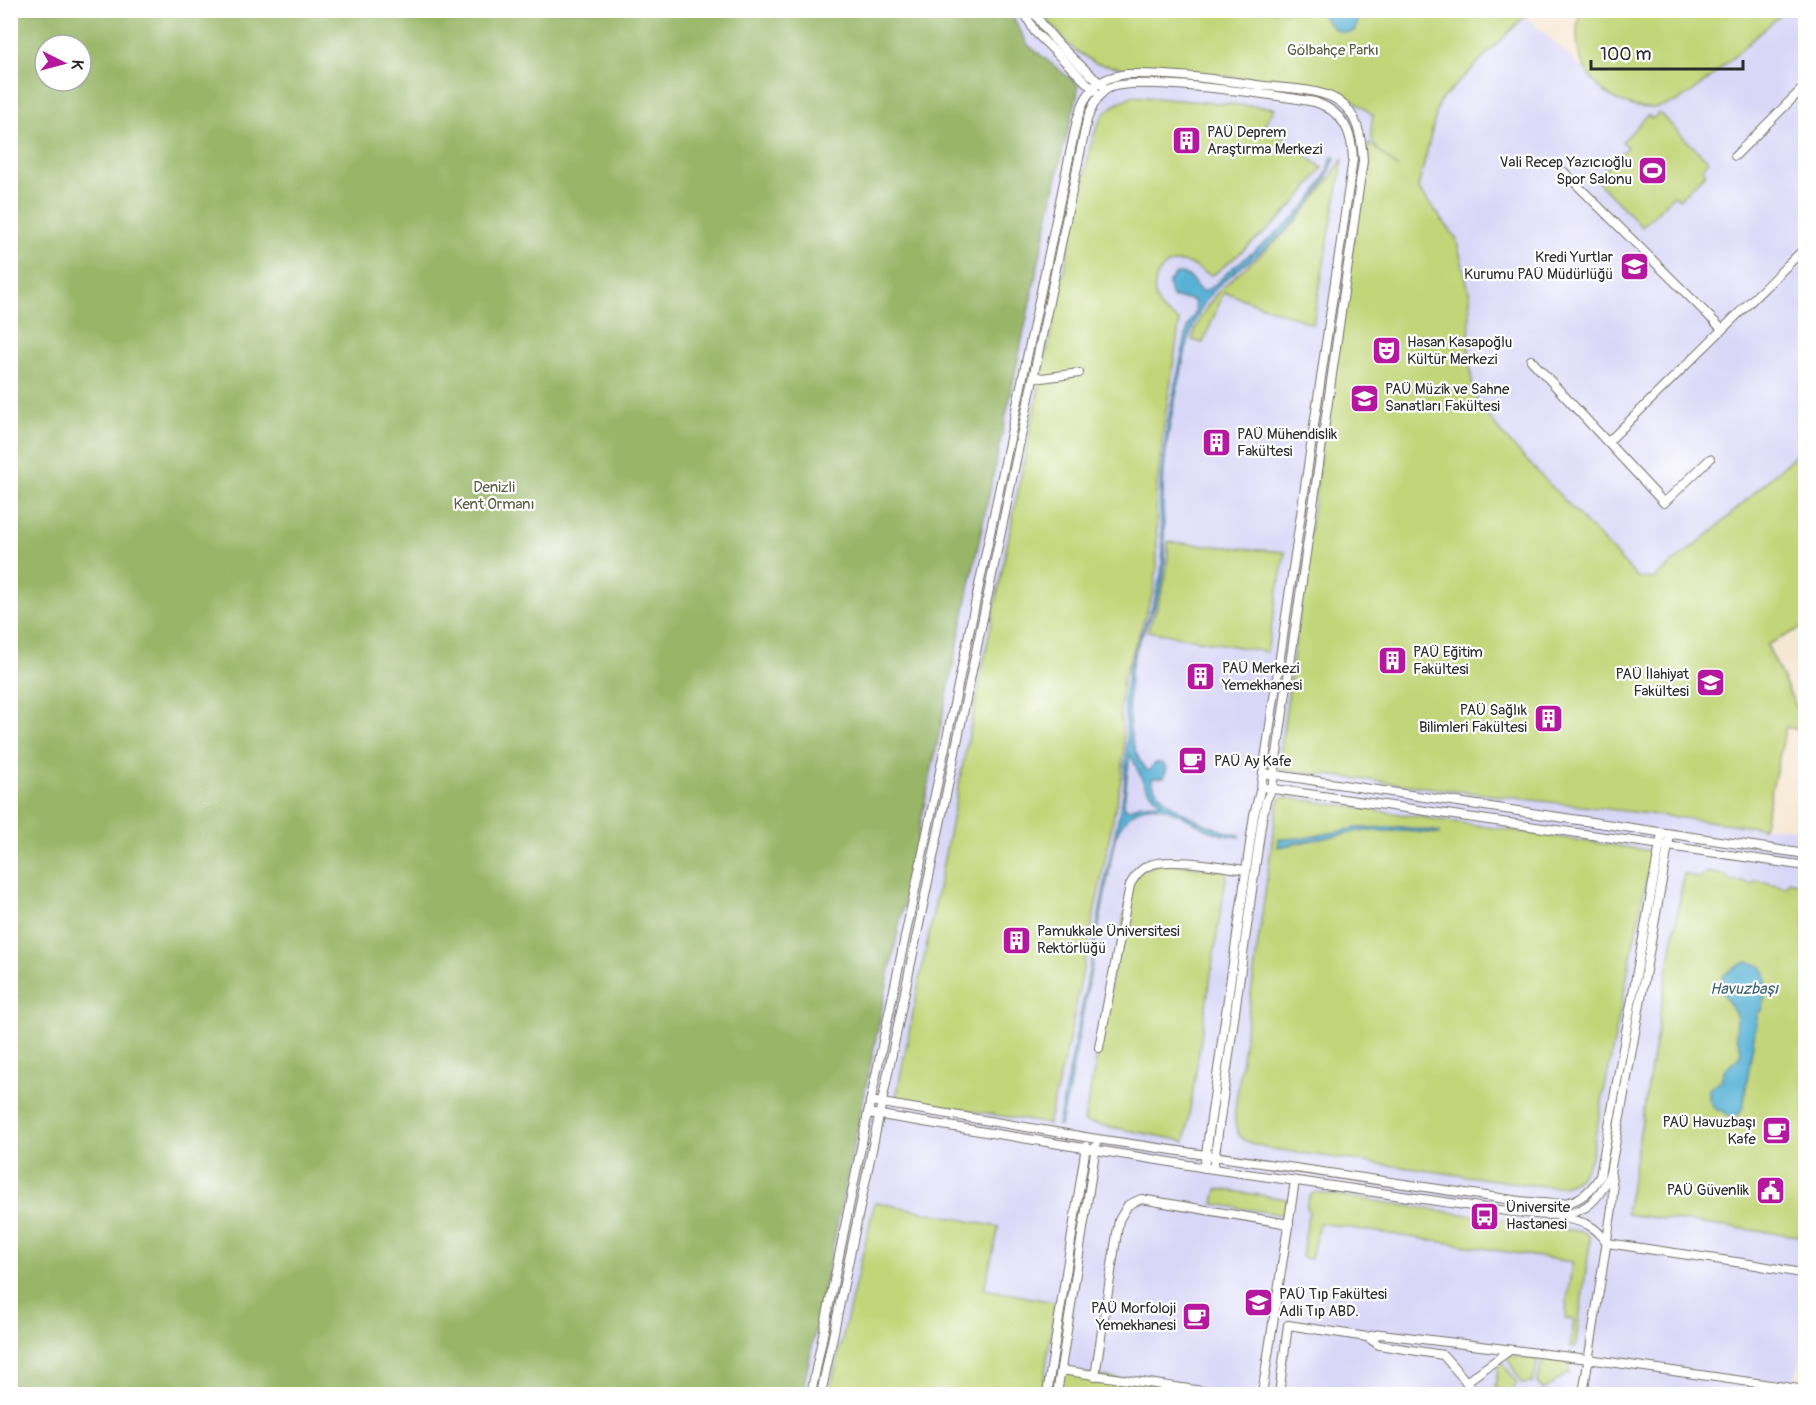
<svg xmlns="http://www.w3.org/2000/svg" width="1816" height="1405" font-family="Pangolin,sans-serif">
<rect width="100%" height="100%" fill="#fff"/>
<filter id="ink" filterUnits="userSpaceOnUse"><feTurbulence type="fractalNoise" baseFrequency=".0167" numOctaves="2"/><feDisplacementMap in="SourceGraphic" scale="12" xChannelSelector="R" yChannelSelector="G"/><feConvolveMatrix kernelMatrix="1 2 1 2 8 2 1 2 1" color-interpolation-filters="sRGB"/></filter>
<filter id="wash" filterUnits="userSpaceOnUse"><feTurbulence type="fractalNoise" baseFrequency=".008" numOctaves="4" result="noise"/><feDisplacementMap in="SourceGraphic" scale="24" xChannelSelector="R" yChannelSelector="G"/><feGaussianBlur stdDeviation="1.35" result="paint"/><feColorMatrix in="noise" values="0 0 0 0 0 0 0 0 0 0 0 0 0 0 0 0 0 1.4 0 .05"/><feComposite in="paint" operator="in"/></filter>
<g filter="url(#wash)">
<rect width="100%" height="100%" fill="#f6e7d2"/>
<polygon fill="#d9d7f7" points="611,11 1530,11 1526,16 1614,98 1781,11 1805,11 1805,446 1716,528 1802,718 1786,727 1763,827 1805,829 1806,1336 1791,1394 802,1394 805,1381"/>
<g fill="#c2d578" stroke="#768052" stroke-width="1.5">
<path d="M1040 11H1530L1439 102 1418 188 1456 238 1470 295 1469 359 1473 389 1480 406 1502 434 1637 577 1653 579 1716 528 1805 446V626L1767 645 1801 717 1805 716V731L1786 727 1763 828 1278 769 1330 385 1369 143 1398 168C1377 148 1366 146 1373 115L1342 92 1298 85 1224 76 1135 70 1095 63 1072 48Z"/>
<path d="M1579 11H1785C1766 27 1748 43 1730 60 1697 89 1665 124 1617 100 1601 92 1588 77 1581 60 1578 50 1576 39 1577 28 1578 22 1580 16 1579 11Z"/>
<path d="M1132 96 1275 108 1265 123 1322 168C1290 216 1257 239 1213 275 1201 274 1193 261 1179 262 1156 263 1148 290 1160 307 1165 314 1173 316 1179 321V326L1162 439 1156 497 1157 568 1153 593 1123 679 1120 708 1124 747 1122 775 1068 1045 1048 1124 896 1098 1031 426 1090 148C1100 117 1101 110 1132 96Z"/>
<polygon points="1659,113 1708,161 1702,168 1706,173 1679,199 1674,195 1642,227 1595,179 1627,147 1622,142 1648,115 1652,119"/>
<path d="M1343 159 1313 324 1224 292 1203 343 1192 340C1206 286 1251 268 1287 231 1308 209 1326 185 1343 159Z"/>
<path d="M1168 542 1285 552 1267 652 1147 631C1161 600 1169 577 1168 542Z"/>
<path d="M1284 797 1652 851 1591 1157C1577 1194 1556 1187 1523 1184L1273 1149C1245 1142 1233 1142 1235 1110L1276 813 1280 799Z"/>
<polygon points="1164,862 1227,871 1185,1141 1084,1122 1130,885 1138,872"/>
<polygon points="1707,872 1728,876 1728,880 1753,884 1755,880 1786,887 1789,881 1805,885 1805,1237 1626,1214 1684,874 1700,878"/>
<polygon points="1217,1189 1287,1199 1284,1215 1214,1204"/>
<polygon points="1315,1192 1584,1232 1590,1237 1590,1243 1575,1347 1570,1346 1574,1320 1565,1319 1572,1262 1319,1223 1311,1259 1302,1257 1309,1212 1306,1207 1309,1197"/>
<polygon points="875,1202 999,1227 984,1289 1055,1302 1042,1394 829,1394"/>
<polygon points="1511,1356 1538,1359 1533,1383 1522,1384 1507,1358"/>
<polygon points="1543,1359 1566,1361 1570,1366 1569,1373 1543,1390 1537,1383"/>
<polygon points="1501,1360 1517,1383 1510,1392 1495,1388 1499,1364"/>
<polygon points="1061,1370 1219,1394 1057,1394"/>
</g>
<path fill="#99b668" stroke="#62704a" stroke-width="1.5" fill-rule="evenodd" d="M10 11H1010L1027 44 1078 85 1077 97 1063 149 979 541 802 1394H11ZM45 45H81V81H45Z"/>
<g fill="#59b2d6" stroke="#426e80" stroke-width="1.5" fill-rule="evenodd">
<path d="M1318 11H1363L1354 31C1336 37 1328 23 1318 11Z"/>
<path d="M1332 157 1335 158C1323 194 1293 227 1263 250 1242 267 1218 281 1203 305 1190 328 1185 352 1180 378 1171 415 1164 452 1163 490 1162 518 1167 545 1164 572 1161 599 1148 620 1138 644 1126 678 1122 743 1147 771H1149C1152 765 1156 760 1163 764L1167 768 1164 777 1152 778C1152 804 1218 832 1240 835V837C1229 836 1218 834 1208 830 1186 819 1157 794 1132 814 1124 820 1120 826 1116 836 1112 847 1111 860 1109 872L1068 1094 1060 1126H1058L1090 966 1107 872 1124 791 1127 741 1124 699 1129 667 1137 643 1154 602 1161 574 1163 551 1160 508 1161 473 1168 421 1188 326 1196 311 1194 301C1179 294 1170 307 1169 282L1176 274C1195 273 1190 283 1202 292 1213 289 1222 277 1231 269 1269 239 1319 207 1332 157ZM1130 754 1146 787 1161 803 1141 804 1130 809 1125 808 1124 803Z"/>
<polygon points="1401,827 1440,832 1440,834 1401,831 1360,831 1278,847 1279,839 1304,838 1356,828"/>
<path d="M1747 962C1775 963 1765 993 1762 1011L1758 1012 1743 1107 1740 1113 1731 1120 1724 1111 1716 1110C1710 1103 1708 1099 1709 1089L1721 1080 1724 1070 1736 1061 1740 1055 1741 1049 1736 1037 1737 1017 1720 988 1723 976 1735 967Z"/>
</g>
</g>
<g filter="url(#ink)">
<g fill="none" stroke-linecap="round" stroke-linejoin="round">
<defs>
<g id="street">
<polyline points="1023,10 1035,32 1095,91"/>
<path d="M1033 10C1049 39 1078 63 1102 85"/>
<polyline points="1735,156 1806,85"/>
<polyline points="1564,172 1722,329"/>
<polyline points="1531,360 1664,503 1710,459"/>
<polyline points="1034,376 1042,378 1079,373"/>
<polyline points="1608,442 1806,247"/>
<polyline points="1263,773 1806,854"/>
<polyline points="1267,788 1806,866"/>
<path d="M1099 1048 1130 885C1135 876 1140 869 1150 865 1170 857 1223 867 1246 870"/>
<path d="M870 1101 1097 1139 1520 1201C1555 1204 1580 1211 1600 1176L1662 833"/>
<path d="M868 1113 1213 1169 1514 1212C1560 1216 1591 1223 1610 1173L1670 835"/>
<path d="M1560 1217C1582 1222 1594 1223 1607 1243"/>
<polyline points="1607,1243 1756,1265 1806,1274"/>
<polyline points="1367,1337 1379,1345 1443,1355 1477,1394"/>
<polyline points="1061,1370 1222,1394"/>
<polyline points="1095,1376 1119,1220 1128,1205 1141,1199 1289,1224"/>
<polyline points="1466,1382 1510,1350"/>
<path d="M811 1394 868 1113 1077 120C1082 105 1089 86 1105 80 1111 77 1120 75 1127 74 1173 73 1220 80 1265 86 1286 88 1319 89 1337 100 1358 113 1362 139 1363 161L1272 788 1266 801 1262 819 1213 1169"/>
<path d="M821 1394 1087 120C1091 109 1097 95 1107 89 1132 74 1280 96 1315 102 1343 112 1352 131 1353 159L1261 787 1254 815 1204 1168"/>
<polyline points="1047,1394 1086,1146"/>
<polyline points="1057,1394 1096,1146"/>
<polyline points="1262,1394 1295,1181"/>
<polyline points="1279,1394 1288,1325 1367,1337 1381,1334 1588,1359 1806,1390"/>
<polyline points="1583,1394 1612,1208 1613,1190 1611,1175"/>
</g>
<polyline id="secondary" points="1803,1394 1806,1385"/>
</defs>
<use href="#street" stroke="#726d65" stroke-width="10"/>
<use href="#secondary" stroke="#726d65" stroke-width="14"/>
<use href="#street" stroke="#fff" stroke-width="8"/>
<use href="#secondary" stroke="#fff" stroke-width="12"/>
</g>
</g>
<defs>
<symbol id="building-square" viewBox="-11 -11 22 22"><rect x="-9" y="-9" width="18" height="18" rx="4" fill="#b5179e" stroke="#fff"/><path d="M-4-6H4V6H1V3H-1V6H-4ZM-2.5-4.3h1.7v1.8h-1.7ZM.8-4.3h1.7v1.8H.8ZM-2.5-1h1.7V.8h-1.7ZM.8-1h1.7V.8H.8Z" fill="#fff"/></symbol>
<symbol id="stadium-square" viewBox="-11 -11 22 22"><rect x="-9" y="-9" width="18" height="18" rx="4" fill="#b5179e" stroke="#fff"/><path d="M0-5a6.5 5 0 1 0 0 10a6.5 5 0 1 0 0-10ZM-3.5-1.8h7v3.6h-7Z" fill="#fff"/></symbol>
<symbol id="university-square" viewBox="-11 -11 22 22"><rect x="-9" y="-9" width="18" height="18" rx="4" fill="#b5179e" stroke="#fff"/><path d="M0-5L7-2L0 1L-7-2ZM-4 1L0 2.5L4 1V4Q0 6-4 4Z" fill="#fff"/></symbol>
<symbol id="theatre-square" viewBox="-11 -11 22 22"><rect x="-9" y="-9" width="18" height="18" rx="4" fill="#b5179e" stroke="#fff"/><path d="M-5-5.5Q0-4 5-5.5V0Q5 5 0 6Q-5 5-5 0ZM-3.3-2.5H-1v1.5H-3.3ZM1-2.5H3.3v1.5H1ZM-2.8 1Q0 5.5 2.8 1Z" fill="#fff"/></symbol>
<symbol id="school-square" viewBox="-11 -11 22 22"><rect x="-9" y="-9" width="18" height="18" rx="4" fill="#b5179e" stroke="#fff"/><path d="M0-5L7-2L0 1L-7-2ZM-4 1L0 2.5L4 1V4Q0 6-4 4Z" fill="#fff"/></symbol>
<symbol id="cafe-square" viewBox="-11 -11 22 22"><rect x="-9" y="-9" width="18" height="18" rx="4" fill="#b5179e" stroke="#fff"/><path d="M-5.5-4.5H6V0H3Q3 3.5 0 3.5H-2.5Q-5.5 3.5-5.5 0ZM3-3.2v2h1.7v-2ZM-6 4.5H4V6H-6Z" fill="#fff"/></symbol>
<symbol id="civic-square" viewBox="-11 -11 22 22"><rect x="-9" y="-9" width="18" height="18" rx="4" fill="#b5179e" stroke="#fff"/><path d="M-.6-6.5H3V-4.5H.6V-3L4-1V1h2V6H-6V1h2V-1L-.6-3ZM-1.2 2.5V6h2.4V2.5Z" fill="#fff"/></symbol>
<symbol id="bus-square" viewBox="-11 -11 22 22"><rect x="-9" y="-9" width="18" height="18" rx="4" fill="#b5179e" stroke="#fff"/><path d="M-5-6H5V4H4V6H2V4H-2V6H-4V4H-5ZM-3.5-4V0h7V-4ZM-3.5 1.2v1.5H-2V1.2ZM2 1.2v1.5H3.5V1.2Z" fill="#fff"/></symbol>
</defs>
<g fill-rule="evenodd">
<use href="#building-square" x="1170" y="124" width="33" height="33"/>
<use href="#stadium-square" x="1636" y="154" width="33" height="33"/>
<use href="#university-square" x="1618" y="250" width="33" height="33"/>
<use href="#theatre-square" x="1370" y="334" width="33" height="33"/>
<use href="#university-square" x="1348" y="382" width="33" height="33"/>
<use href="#building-square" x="1200" y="426" width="33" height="33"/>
<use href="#building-square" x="1376" y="644" width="33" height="33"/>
<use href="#building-square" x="1184" y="660" width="33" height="33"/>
<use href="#school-square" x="1694" y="666" width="33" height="33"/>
<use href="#building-square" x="1532" y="702" width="33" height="33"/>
<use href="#cafe-square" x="1176" y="744" width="33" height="33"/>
<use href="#building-square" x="1000" y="924" width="33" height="33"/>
<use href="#cafe-square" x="1760" y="1114" width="33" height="33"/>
<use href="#civic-square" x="1754" y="1174" width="33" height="33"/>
<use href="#bus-square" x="1468" y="1200" width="33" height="33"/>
<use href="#university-square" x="1242" y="1286" width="33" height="33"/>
<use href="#cafe-square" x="1180" y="1300" width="33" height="33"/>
</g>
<g text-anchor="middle" stroke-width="4.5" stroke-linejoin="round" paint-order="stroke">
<g font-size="15" fill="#585e42" stroke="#fff">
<text x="1333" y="55">Gölbahçe Parkı</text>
<text x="494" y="492">Denizli<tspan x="494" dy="17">Kent Ormanı</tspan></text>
</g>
<g font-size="15" fill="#2b2b2b" stroke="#fff" text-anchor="start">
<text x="1207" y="137">PAÜ Deprem<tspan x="1207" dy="17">Araştırma Merkezi</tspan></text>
<text x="1632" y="167" text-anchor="end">Vali Recep Yazıcıoğlu<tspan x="1632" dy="17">Spor Salonu</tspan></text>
<text x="1613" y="262" text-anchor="end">Kredi Yurtlar<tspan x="1613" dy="17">Kurumu PAÜ Müdürlüğü</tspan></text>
<text x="1407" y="347">Hasan Kasapoğlu<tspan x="1407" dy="17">Kültür Merkezi</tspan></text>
<text x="1385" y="394">PAÜ Müzik ve Sahne<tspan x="1385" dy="17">Sanatları Fakültesi</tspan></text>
<text x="1237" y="439">PAÜ Mühendislik<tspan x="1237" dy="17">Fakültesi</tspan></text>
<text x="1413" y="657">PAÜ Eğitim<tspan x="1413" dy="17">Fakültesi</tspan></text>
<text x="1222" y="673">PAÜ Merkezi<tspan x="1222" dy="17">Yemekhanesi</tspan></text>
<text x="1689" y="679" text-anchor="end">PAÜ İlahiyat<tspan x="1689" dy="17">Fakültesi</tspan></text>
<text x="1527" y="715" text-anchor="end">PAÜ Sağlık<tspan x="1527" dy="17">Bilimleri Fakültesi</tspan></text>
<text x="1214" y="766">PAÜ Ay Kafe</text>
<text x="1037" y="936">Pamukkale Üniversitesi<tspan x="1037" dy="17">Rektörlüğü</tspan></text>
<text x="1756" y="1127" text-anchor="end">PAÜ Havuzbaşı<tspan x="1756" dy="17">Kafe</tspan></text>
<text x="1749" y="1195" text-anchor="end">PAÜ Güvenlik</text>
<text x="1506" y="1212">Üniversite<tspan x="1506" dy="17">Hastanesi</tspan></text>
<text x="1279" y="1299">PAÜ Tıp Fakültesi<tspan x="1279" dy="17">Adli Tıp ABD.</tspan></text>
<text x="1176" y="1313" text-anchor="end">PAÜ Morfoloji<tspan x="1176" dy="17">Yemekhanesi</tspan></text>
</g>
<g font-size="16" font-style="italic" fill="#3d616f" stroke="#fff">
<text x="1744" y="994">Havuzbaşı</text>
</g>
</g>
<rect width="1816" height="1405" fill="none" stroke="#fff" stroke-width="36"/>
<g transform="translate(63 63) rotate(96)"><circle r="28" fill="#ffffff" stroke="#aaaaaa" stroke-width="1.5"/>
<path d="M0-4.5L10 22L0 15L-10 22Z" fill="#b5179e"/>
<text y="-9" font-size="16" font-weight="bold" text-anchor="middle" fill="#2b2b2b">K</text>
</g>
<path d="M1591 60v9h152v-9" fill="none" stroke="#2b2b2b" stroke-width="3"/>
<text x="1600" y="60" font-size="18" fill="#2b2b2b" stroke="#ffffff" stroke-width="4.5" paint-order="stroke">100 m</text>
</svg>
